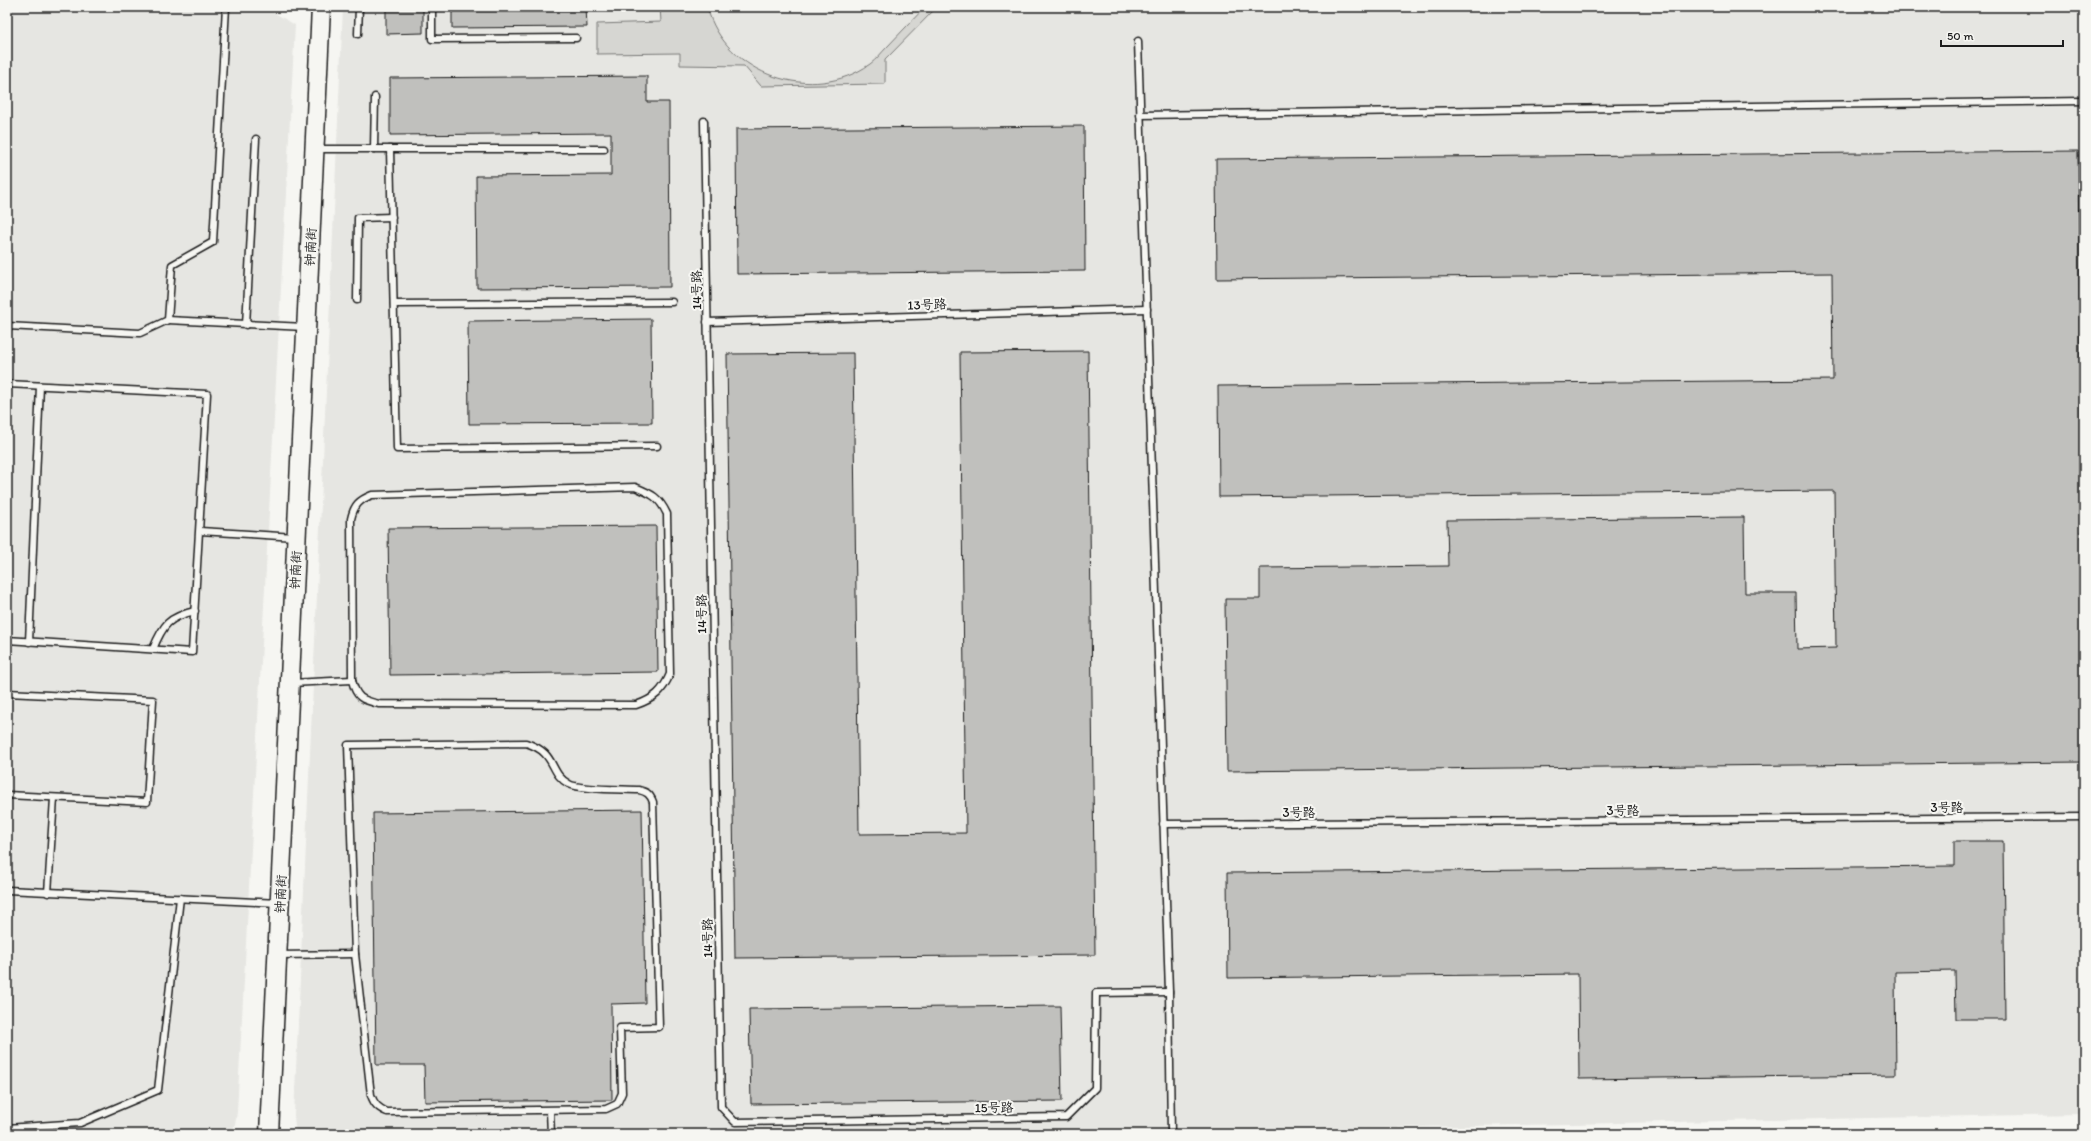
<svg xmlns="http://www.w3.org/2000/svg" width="2091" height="1141" font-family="Itim,'LXGW WenKai TC',sans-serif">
<rect width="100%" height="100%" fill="#f6f6f2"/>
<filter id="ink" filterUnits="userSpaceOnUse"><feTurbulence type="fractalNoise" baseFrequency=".025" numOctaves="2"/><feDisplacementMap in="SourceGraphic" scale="8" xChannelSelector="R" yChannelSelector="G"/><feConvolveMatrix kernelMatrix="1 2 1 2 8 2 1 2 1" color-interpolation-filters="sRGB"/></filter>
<g filter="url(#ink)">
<g fill="#e6e6e2">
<polygon points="7,7 268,7 268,9 295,25 237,1112 235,1125 230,1134 7,1134"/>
<polygon points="343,7 2084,7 2084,1114 1054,1134 299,1134 295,1128 294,1115"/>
</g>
<path fill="#d6d6d2" stroke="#797977" d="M660 7H707C725 75 813 105 870 64 876 60 882 52 887 47 900 34 912 20 925 7H937L885 60V84L761 86 744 66 680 65V53L597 54V24L661 22Z"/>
<g fill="#c0c0bd" stroke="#1c1c1c">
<polygon points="386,7 423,7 423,33 386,34"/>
<polygon points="452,7 586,7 587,27 452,28"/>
<polygon points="647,76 647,102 669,102 670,287 477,288 476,176 611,175 611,133 390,135 390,78"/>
<polygon points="1084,126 1085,271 737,274 736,129"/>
<polygon points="2078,151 2084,762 1227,771 1225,599 1260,599 1260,568 1448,566 1447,520 1744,517 1745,593 1796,593 1797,649 1836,648 1834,491 1219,497 1218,386 1833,380 1832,273 1217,279 1216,159"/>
<polygon points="651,319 652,423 469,424 468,321"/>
<polygon points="1088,351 1095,955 735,958 727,354 853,353 859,834 966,833 960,352"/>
<polygon points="656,526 658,672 390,675 388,528"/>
<polygon points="642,810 645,1003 611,1004 612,1100 425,1102 424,1065 376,1065 373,813"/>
<polygon points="1954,841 2003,841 2005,1019 1956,1019 1955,971 1895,972 1896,1075 1579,1079 1578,974 1228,978 1227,873 1954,866"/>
<polygon points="1060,1006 1062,1101 751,1104 749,1009"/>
</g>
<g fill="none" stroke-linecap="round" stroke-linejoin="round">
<defs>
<g id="lane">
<polyline points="432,7 432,39 576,38"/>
<polyline points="358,34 359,7"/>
<polyline points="1138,41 1169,992 1171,1134"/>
<polyline points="1140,115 2084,101"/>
<polyline points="704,121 721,1107 735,1122 1066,1117 1095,1088 1096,993 1169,992"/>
<polyline points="316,149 604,149"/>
<polyline points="374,149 375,97"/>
<polyline points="390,149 397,449 657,446"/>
<polyline points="357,300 358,218 392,217"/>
<polyline points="394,304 672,302"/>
<polyline points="168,320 305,327"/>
<polyline points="707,322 1147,309"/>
<polyline points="246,325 256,139"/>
<polyline points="7,326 140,333 168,320 172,265 213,242 226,7"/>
<polyline points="7,384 207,394 192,652 7,640"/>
<path d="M635 487C652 494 659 497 667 514L670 674C663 691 654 699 636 705L379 704C362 700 356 698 352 680L351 519C354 505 359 500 372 495Z"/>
<polyline points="200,531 295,537"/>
<polyline points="29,642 40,386"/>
<path d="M153 649C163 625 168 617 195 611"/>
<polyline points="291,683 352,680"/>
<polyline points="7,693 153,700 147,802 7,795"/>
<path d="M526 743C558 753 548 773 569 784 579 790 625 789 639 790 647 792 650 794 653 802L659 1027 620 1028 622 1093 617 1104 606 1109 387 1112C378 1108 374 1104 371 1095L355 954 348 745Z"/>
<polyline points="1163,824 2084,817"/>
<polyline points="7,890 278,903"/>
<polyline points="48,893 54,798"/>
<polyline points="278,955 355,954"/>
<polyline points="550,1111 551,1134"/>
<polyline points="7,1128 80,1123 158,1090 180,898"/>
</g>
<polyline id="secondary" points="269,1134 321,7"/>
</defs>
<use href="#lane" stroke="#1c1c1c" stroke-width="9"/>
<use href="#secondary" stroke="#1c1c1c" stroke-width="21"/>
<g stroke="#1c1c1c" stroke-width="2.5" stroke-dasharray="1 3" stroke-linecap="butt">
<polyline points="1617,1134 1620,1134"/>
<polyline points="1994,1134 2084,1132"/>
</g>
<use href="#lane" stroke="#f6f6f2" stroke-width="6"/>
<use href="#secondary" stroke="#f6f6f2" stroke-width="18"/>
</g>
</g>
<g text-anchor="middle" stroke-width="4" stroke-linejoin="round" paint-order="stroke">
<g font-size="13" fill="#1c1c1c" stroke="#f6f6f2">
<text transform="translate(310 247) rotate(-87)" y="5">钟南街</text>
<text transform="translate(696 290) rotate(-91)" y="5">14号路</text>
<text transform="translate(927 304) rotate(-2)" y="5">13号路</text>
<text transform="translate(295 570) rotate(-87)" y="5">钟南街</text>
<text transform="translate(701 614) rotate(-91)" y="5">14号路</text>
<text x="1947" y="812">3号路</text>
<text x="1623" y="815">3号路</text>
<text x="1299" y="817">3号路</text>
<text transform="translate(280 894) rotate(-87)" y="5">钟南街</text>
<text transform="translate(707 938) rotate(-91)" y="5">14号路</text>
<text transform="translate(994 1107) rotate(-1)" y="5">15号路</text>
</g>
</g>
<rect width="2091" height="1141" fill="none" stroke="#f6f6f2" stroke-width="24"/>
<rect x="12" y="12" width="2067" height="1117" fill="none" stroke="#1c1c1c" stroke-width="1.5" filter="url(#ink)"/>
<path d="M1941 40v6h122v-6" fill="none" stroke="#1c1c1c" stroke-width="2"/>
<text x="1947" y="40" font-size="12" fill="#1c1c1c" stroke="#f6f6f2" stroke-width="3" paint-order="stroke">50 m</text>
</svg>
